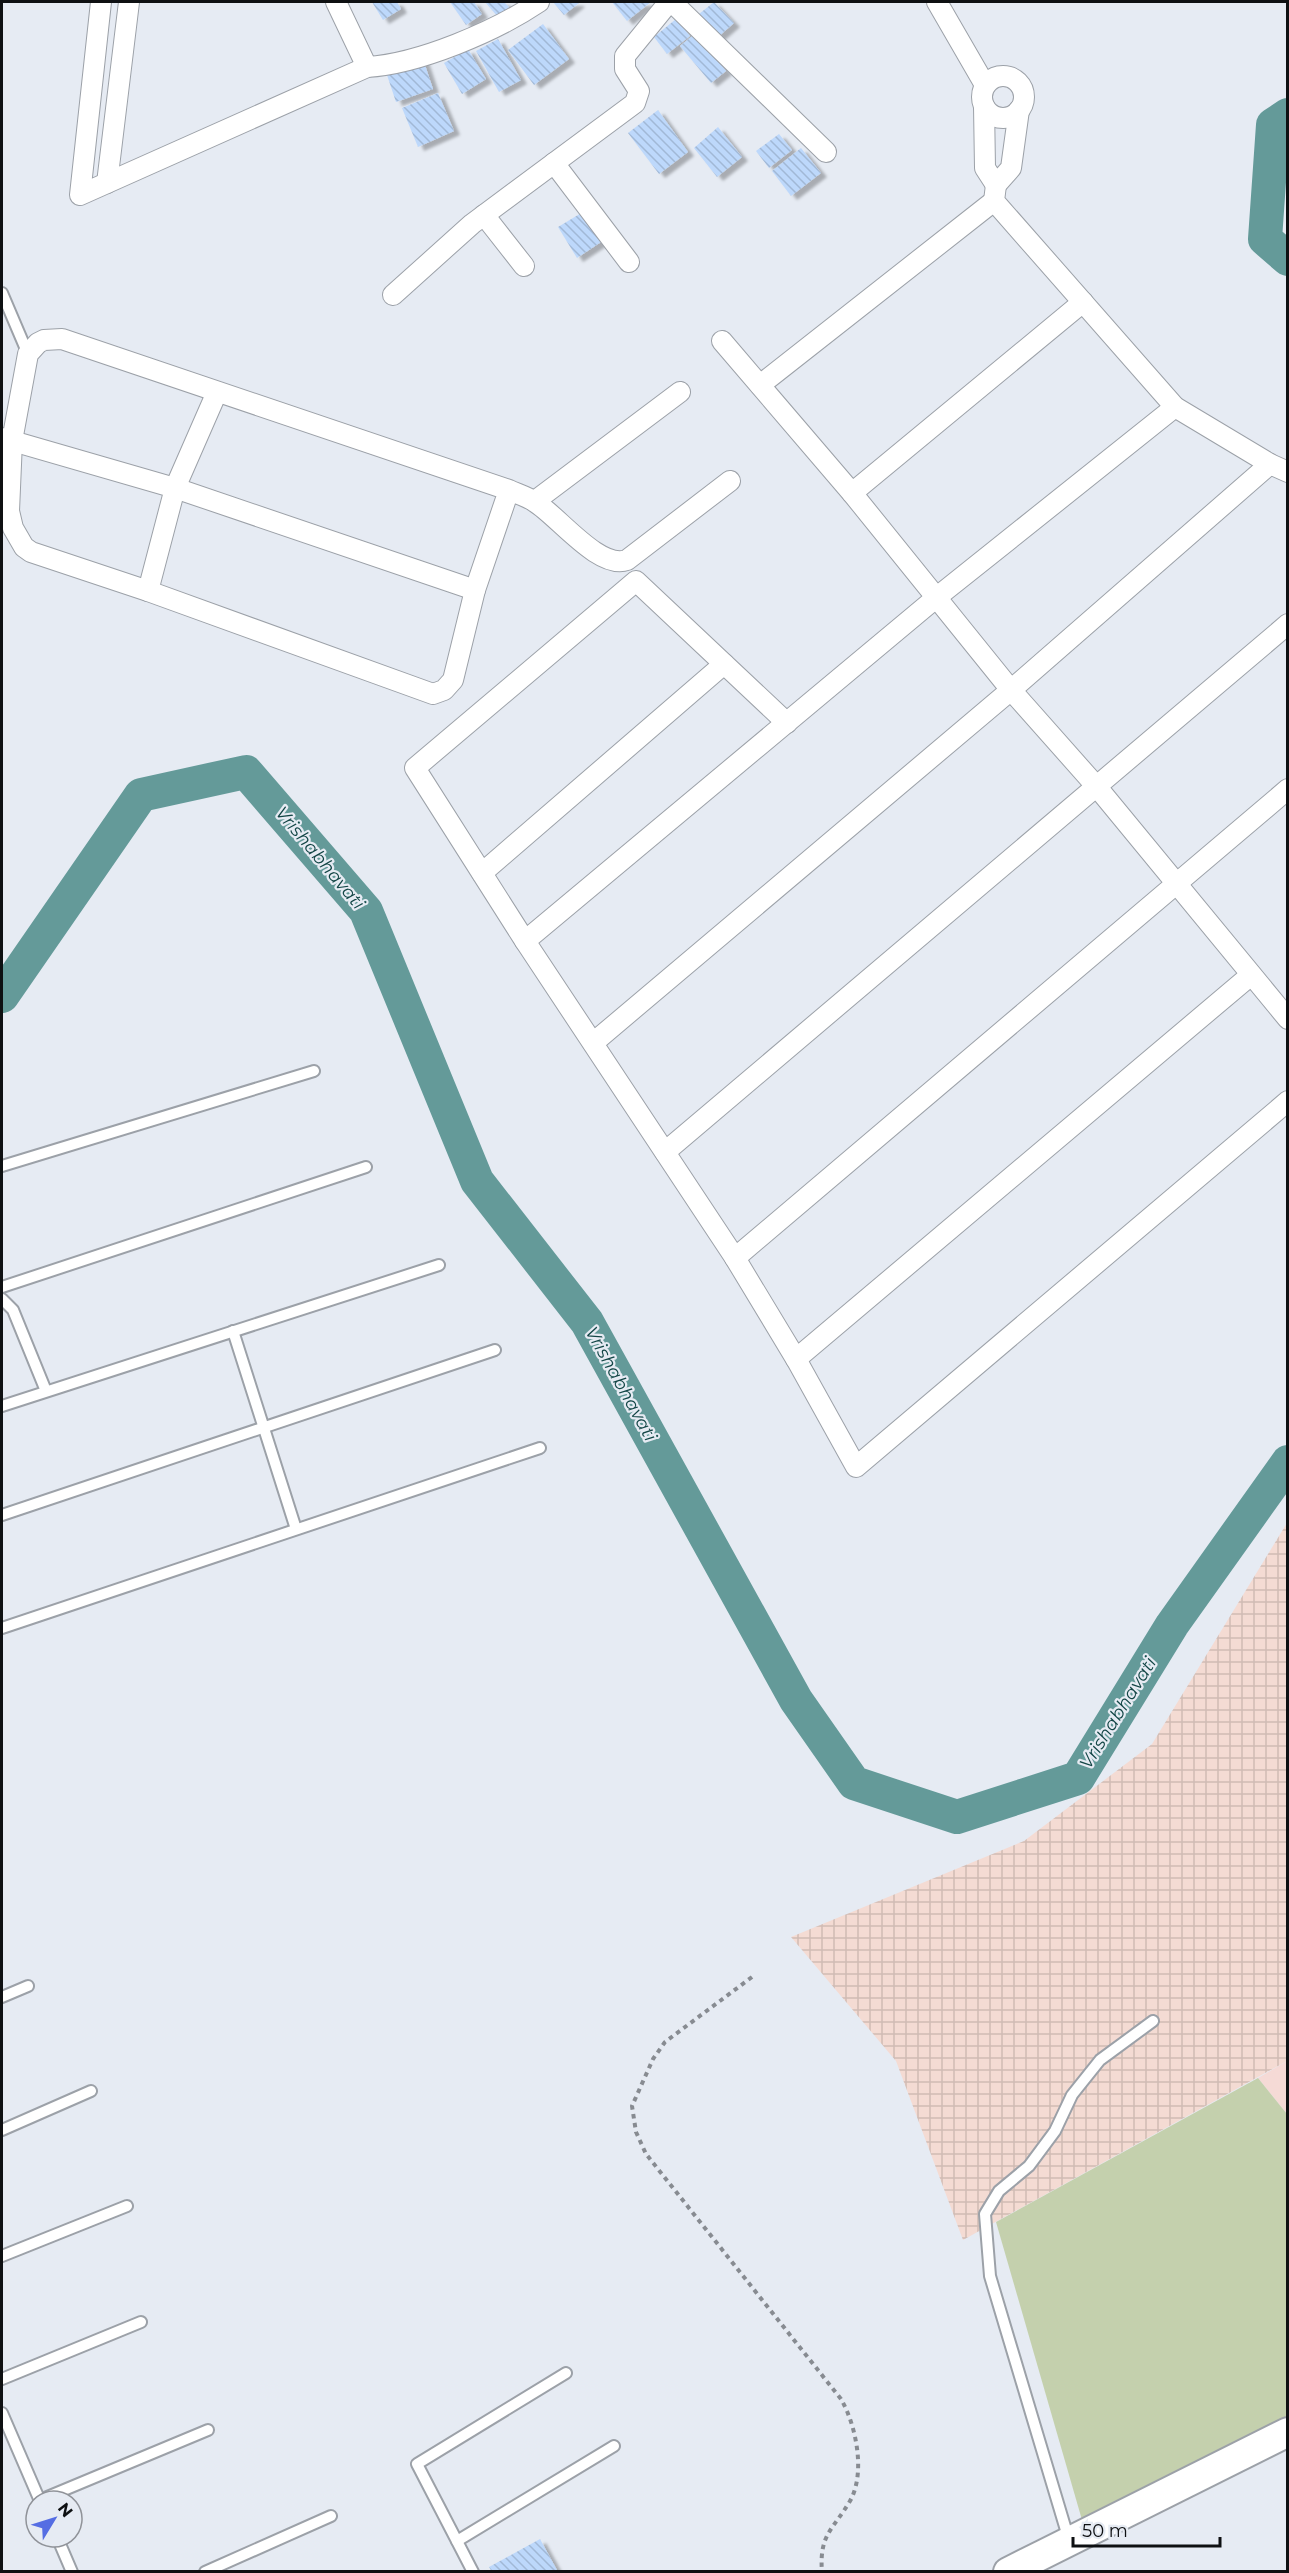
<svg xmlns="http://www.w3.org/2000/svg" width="1289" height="2573" font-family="Montserrat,sans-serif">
<defs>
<pattern id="industrial-grid" width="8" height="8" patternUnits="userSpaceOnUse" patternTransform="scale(1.5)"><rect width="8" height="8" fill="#f4dbd3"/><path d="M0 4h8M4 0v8" fill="none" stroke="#d0bbb4"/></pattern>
<pattern id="building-back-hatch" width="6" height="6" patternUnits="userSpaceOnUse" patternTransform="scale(1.5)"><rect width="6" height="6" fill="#bdd8fb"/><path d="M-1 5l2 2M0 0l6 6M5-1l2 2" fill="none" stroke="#a1b8d6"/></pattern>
<filter id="shadow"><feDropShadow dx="6" dy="4" stdDeviation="1.5" flood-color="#0004"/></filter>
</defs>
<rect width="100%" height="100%" fill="#e6ebf3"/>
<polygon fill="url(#industrial-grid)" points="1287,1523 1287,2061 963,2240 896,2061 791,1937 1024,1841 1152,1744"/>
<polygon fill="#f5dad6" points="1287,2061 1287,2114 1258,2078"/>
<polygon fill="#c4d0ad" points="1258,2078 1287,2114 1287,2417 1082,2520 996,2222"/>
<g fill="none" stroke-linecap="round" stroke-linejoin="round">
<g stroke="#649a99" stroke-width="34">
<polyline points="1288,115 1273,125 1265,239 1288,259"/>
<polyline points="2,996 141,795 246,772 366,911 477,1181 587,1322 796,1700 854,1783 957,1817 1078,1778 1172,1625 1288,1462"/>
</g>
</g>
<g fill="url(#building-back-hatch)" filter="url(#shadow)">
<polygon points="372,2 397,2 401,9 383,20"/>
<polygon points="450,2 474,2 482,14 466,25"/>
<polygon points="485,2 504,2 509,7 498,17"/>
<polygon points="553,2 577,2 579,3 564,15"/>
<polygon points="612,2 651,2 627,21"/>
<polygon points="714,2 734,23 718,37 699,14"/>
<polygon points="676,19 690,36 667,54 654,37"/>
<polygon points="543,24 569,59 534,85 508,50"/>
<polygon points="696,33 726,71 711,83 680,46"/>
<polygon points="498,39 521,80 499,92 476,51"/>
<polygon points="468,49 486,79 462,94 444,63"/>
<polygon points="423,59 433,89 396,102 386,72"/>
<polygon points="438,93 454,131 418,147 402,108"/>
<polygon points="658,110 688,152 659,174 628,133"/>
<polygon points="718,127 742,157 717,177 694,148"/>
<polygon points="779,134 792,150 769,168 756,151"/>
<polygon points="801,148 821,173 791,196 772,171"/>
<polygon points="583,212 601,242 577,258 558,227"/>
<polygon points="540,2539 558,2572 492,2572 489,2567"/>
</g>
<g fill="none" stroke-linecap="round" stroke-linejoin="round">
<defs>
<g id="lane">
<polyline points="2,293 28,354"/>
<polyline points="2,1166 314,1071"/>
<polyline points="2,1287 366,1167"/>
<polyline points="2,1299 13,1310 46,1391"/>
<polyline points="233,1331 296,1529"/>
<polyline points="2,1406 439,1265"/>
<polyline points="2,1515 495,1350"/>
<polyline points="2,1628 540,1448"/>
<polyline points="2,1997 28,1986"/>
<polyline points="2,2130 91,2091"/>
<polyline points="2,2256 127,2206"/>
<polyline points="2,2379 141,2322"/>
<polyline points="2,2413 40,2501"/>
<polyline points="40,2500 208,2430"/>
<polyline points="57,2537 72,2572"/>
<polyline points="1069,2540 990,2276 985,2214 999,2191 1029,2166 1055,2131 1072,2095 1100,2060 1153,2021"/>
<polyline points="457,2541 614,2446"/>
<polyline points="205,2572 331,2516"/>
<polyline points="473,2572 417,2464 566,2373"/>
</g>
<g id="street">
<path d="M101 2 80 195 367 67C419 64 496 31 539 2"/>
<polyline points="336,2 367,67"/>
<polyline points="672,2 826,152"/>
<polyline points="937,2 985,85"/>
<circle cx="1003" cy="97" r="21"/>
<polyline points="984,106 985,168 996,185 1011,168 1019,110"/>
<polyline points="554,163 629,262"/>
<polyline points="107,183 129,2"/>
<polyline points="996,185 994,201 1175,407 1270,464 1288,472"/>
<polyline points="484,215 524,266"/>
<polyline points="393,295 472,224 635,103 639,91 625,69 625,56 669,2"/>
<polyline points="1083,302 852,493 1011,690 1097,787 1288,1019"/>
<polyline points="722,341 852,493"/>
<polyline points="760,385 994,201"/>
<polyline points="1175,407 937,597 525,941 735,1258 1288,789"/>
<polyline points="2,438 175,488 475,590"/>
<path d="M509 490 475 590 453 680 444 690 433 694 148 591 31 552 24 547 13 528 9 511 12 441 28 354 38 343 44 340 62 339 509 490C518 494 528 497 535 502 558 516 599 570 627 560L730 481"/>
<polyline points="535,501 680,392"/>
<polyline points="148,591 175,488 217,392"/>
<polyline points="482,873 724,664"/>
<polyline points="525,941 415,768 636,581 787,723"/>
<polyline points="593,1043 1011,690 1270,464"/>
<polyline points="665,1152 1288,624"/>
<polyline points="735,1258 796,1359 1251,975"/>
<polyline points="796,1359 856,1467 1288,1101"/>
</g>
<polyline id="secondary" points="1008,2572 1288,2432"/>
</defs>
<use href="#lane" stroke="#9ca1a8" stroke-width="14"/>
<use href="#street" stroke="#9ca1a8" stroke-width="22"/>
<use href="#secondary" stroke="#9ca1a8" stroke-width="32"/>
<path stroke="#878b91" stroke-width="4" stroke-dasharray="4.5 4.5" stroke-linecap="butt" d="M752 1977 665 2042 653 2059 632 2106 636 2132 646 2154 841 2399C856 2425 866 2473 850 2501 833 2530 819 2534 822 2572"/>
<use href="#lane" stroke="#fff" stroke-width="10"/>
<use href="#street" stroke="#fff" stroke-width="20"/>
<use href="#secondary" stroke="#fff" stroke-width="28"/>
</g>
<g text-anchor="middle" stroke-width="4.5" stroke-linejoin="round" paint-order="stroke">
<g font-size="18" font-style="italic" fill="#124545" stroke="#e6ebf3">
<text transform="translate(320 858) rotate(50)" y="6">Vrishabhavati</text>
<text transform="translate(621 1384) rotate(61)" y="6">Vrishabhavati</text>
<text transform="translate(1118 1713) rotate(-58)" y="6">Vrishabhavati</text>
</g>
</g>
<rect width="1289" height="2573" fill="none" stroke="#0e1012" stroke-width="6"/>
<g transform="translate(54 2519) rotate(52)"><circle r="28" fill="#e6ebf3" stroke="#909399" stroke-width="1.5"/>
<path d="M0-4.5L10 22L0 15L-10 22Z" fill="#556de3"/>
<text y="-9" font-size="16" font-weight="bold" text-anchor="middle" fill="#0e1012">N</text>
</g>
<path d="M1073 2537v9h147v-9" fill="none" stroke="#0e1012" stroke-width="3"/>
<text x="1082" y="2537" font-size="18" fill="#0e1012" stroke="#e6ebf3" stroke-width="4.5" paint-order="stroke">50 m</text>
</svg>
